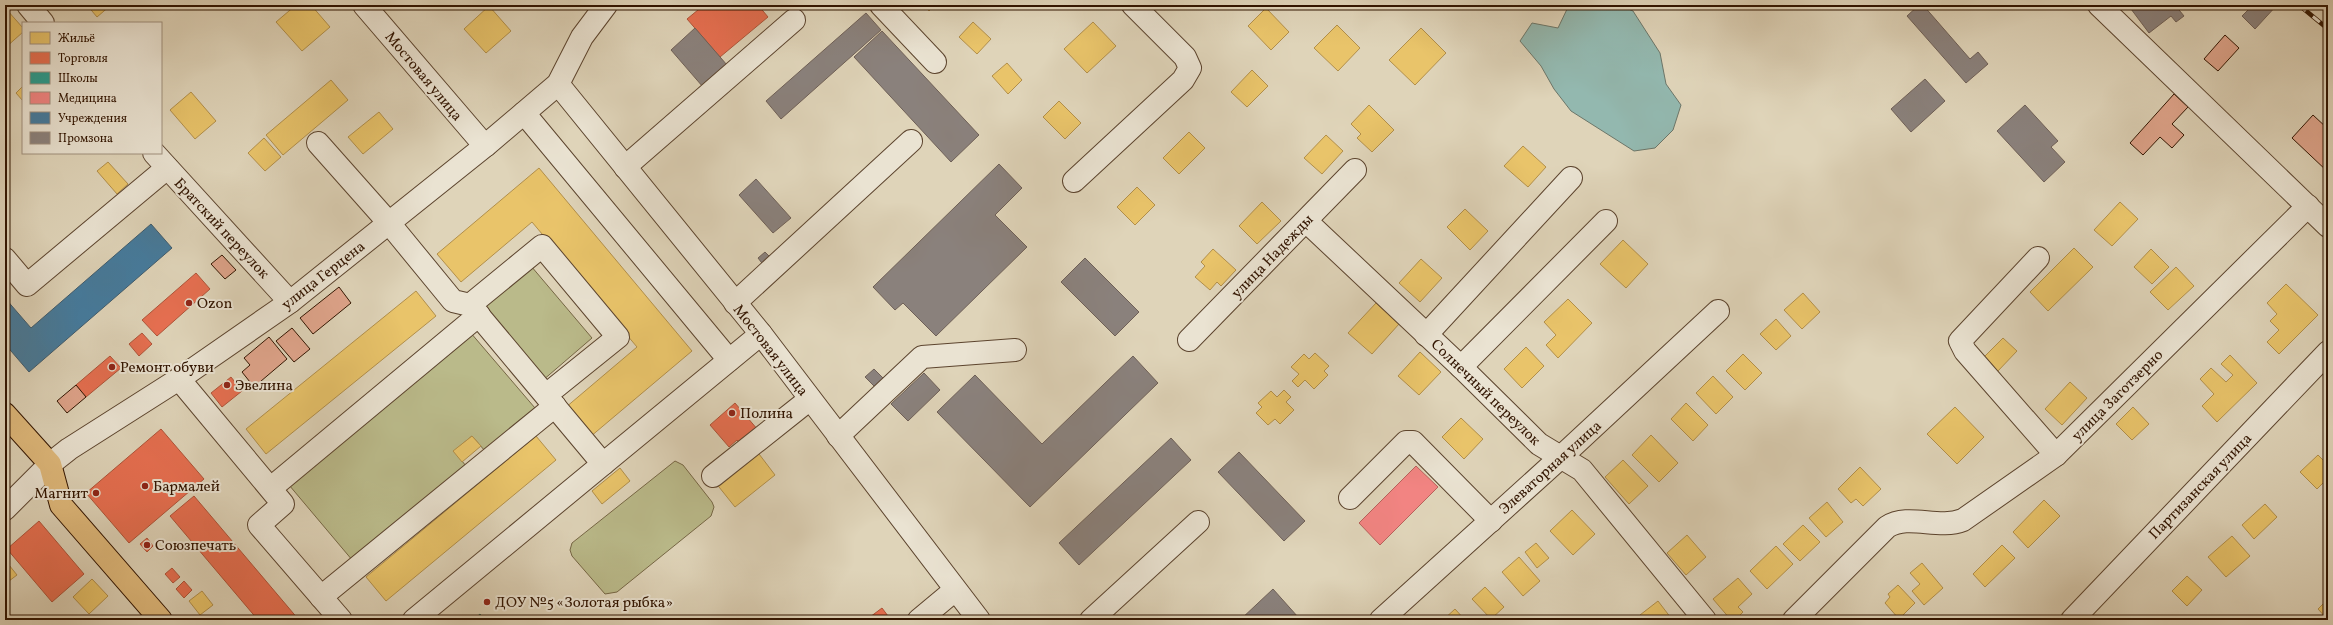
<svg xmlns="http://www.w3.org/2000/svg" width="2333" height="625" font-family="Vollkorn,serif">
<rect width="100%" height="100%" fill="#dfd4b9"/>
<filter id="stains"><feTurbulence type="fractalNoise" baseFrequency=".005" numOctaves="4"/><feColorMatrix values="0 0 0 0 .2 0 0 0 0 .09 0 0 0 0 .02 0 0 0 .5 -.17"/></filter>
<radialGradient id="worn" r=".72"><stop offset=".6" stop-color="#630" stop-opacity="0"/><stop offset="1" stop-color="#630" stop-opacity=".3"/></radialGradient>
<g fill="#baba8a" stroke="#766745">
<polygon points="531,266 592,338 542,381 481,309"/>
<polygon points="470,332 535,408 485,451 472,436 454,451 466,466 353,561 289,485"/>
<polygon points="675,461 683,465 712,502 714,507 711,516 617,592 605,594 572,556 570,550 572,543"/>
</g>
<polygon fill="#93b8af" stroke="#6c7669" points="1569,5 1619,5 1633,11 1660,53 1666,84 1681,105 1673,130 1655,148 1634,151 1571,111 1554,89 1541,66 1520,41 1532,23 1558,28"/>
<g fill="#e9c46a" stroke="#b28f4a">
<polygon points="87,5 111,5 97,17"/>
<polygon points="296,5 311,5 330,27 302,51 276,22"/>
<polygon points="924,5 935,5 929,11"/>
<polygon points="1159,5 1170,5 1165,10"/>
<polygon points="489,6 511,31 486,53 464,29"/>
<polygon points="1266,8 1289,32 1271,50 1248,26"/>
<polygon points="7,10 23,28 23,32 5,48 5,12"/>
<polygon points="973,22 991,39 977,54 959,37"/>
<polygon points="1093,22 1116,46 1087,73 1064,49"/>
<polygon points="1337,25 1360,48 1338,71 1314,48"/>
<polygon points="1421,28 1446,53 1415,85 1389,60"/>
<polygon points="1007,63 1022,80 1008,94 992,76"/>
<polygon points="1252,70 1268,86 1247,107 1231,92"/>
<polygon points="331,80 348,100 283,155 266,135"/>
<polygon points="23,86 23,101 16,93"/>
<polygon points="191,92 216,121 195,139 170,110"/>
<polygon points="1059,101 1081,123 1065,139 1043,117"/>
<polygon points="1369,105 1394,130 1372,152 1357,138 1361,134 1351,124"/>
<polygon points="379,112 393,129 363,154 348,137"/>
<polygon points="1189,132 1205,148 1179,174 1163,158"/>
<polygon points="1326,135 1343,151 1322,174 1304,158"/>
<polygon points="264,138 281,157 265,171 248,153"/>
<polygon points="1523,146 1546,167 1528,187 1504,166"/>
<polygon points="108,162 128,184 117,194 97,171"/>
<polygon points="539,168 692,351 590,437 565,408 637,347 532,222 461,282 437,254"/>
<polygon points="1137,187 1155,205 1135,225 1117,207"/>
<polygon points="1262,202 1281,221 1257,244 1239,226"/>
<polygon points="2120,202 2138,219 2112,246 2094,230"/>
<polygon points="1465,209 1488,231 1470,250 1447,227"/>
<polygon points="1623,240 1648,264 1626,288 1600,264"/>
<polygon points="2074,248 2093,267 2048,311 2030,292"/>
<polygon points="1213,249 1236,270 1221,286 1217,282 1210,290 1195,277 1205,266 1201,262"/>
<polygon points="2151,249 2169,267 2152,284 2134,267"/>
<polygon points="1421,259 1442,278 1420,302 1399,283"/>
<polygon points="2176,267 2194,286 2168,310 2150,292"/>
<polygon points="2286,284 2318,315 2279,354 2267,342 2279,330 2270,321 2277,314 2267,303"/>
<polygon points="416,291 436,316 266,454 246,429"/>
<polygon points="1803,293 1820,312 1802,329 1784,310"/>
<polygon points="1568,299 1592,323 1558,358 1546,345 1556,335 1544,322"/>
<polygon points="1376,303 1399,324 1372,354 1348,333"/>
<polygon points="1776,319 1791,336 1776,350 1760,334"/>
<polygon points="2003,338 2017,351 1997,372 1983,358"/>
<polygon points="1526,347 1544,366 1522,388 1504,369"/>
<polygon points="1420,352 1441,372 1419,395 1398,376"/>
<polygon points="1315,353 1329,366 1324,371 1328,375 1314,389 1305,380 1298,387 1292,381 1299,374 1291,367 1304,354 1309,359"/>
<polygon points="1743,354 1762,373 1745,390 1726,371"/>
<polygon points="2230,355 2257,383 2217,422 2202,406 2214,394 2200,379 2211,368 2226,382 2233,375 2221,364"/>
<polygon points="1713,376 1733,397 1716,414 1696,393"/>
<polygon points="2070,382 2087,398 2062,425 2045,409"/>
<polygon points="1284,390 1291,397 1286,402 1294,410 1280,424 1275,419 1268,425 1256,413 1262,407 1258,403 1271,391 1277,397"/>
<polygon points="1686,403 1708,425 1693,441 1671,419"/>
<polygon points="1955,407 1984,437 1957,464 1927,434"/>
<polygon points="2133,407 2149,424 2132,440 2116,424"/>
<polygon points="1461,418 1483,439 1464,459 1442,437"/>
<polygon points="1651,435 1678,463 1659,482 1632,455"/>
<polygon points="472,436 481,446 462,462 453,451"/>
<polygon points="536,436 556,460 386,601 366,577"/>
<polygon points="756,450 775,475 735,507 715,482"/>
<polygon points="2318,455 2328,465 2328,478 2317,489 2300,472"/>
<polygon points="1623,460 1648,486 1629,504 1605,477"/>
<polygon points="1860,467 1881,489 1863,506 1856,499 1851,503 1838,489"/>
<polygon points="620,468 630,481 602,504 592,491"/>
<polygon points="2044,500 2060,516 2028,548 2013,532"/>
<polygon points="1827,502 1843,522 1826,537 1809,518"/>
<polygon points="2265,504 2277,517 2254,539 2242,525"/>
<polygon points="1572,510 1595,534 1573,555 1550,531"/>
<polygon points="1803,525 1820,542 1800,561 1783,544"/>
<polygon points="1687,535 1706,557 1686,575 1667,553"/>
<polygon points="2232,536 2250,556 2226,577 2208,557"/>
<polygon points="1536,543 1549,558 1537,568 1525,552"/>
<polygon points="2002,545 2015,558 1985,587 1973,574"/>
<polygon points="1776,546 1793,564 1767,589 1750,571"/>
<polygon points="1519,557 1540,581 1523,596 1502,572"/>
<polygon points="5,560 17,575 5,584"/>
<polygon points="1922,563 1943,588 1924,605 1912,591 1920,584 1910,573"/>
<polygon points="2187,576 2202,590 2187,606 2172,591"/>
<polygon points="1738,578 1752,594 1738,607 1743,612 1735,620 1731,620 1713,599"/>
<polygon points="92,579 108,596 89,614 73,597"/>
<polygon points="1898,585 1915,603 1899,619 1885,603 1890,597 1888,594"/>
<polygon points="1485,587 1504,607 1491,619 1472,599"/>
<polygon points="202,591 213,605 200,615 189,601"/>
<polygon points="2328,599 2328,620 2318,609"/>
<polygon points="1658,601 1671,618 1668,620 1644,620 1640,615"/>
<polygon points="1455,609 1465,620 1443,620"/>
<polygon points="1987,615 1992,620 1982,620"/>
</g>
<g fill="#e76f51" stroke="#b05439">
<polygon points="704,5 758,5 768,17 720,57 687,19"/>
<polygon points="196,273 210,289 157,336 142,320"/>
<polygon points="142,333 152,344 139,356 129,344"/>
<polygon points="110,356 121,368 86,397 76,385"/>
<polygon points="231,377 242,391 222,407 211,393"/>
<polygon points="735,403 758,430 741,445 737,440 729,447 710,425"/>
<polygon points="161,429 204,479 129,543 86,493"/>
<polygon points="194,496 299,620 258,620 170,516"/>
<polygon points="39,521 84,574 52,602 7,549"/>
<polygon points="147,538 153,546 147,552 140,544"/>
<polygon points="172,568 180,577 173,583 165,574"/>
<polygon points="184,581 192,590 184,598 176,589"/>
<polygon points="882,608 891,620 866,620"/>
</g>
<polygon fill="#2a9d8f" stroke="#2c7464" points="480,614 485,620 473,620"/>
<polygon fill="#f28482" stroke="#b8625b" points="1416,466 1438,487 1380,545 1359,523"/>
<polygon fill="#457b9d" stroke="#3f5c6e" points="151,224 172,248 29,372 5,344 5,298 31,328"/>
<g fill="#8a817c" stroke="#6f6057">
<polygon points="1919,5 1923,5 1970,59 1978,52 1988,64 1966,83 1907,16"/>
<polygon points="2128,5 2175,5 2184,16 2176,22 2171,16 2149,33"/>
<polygon points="2253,5 2277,5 2255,29 2242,16"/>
<polygon points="866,13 881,30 781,119 766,101"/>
<polygon points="695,28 727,65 703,87 671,50"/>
<polygon points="882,31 979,135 951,162 854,57"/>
<polygon points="1925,79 1945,101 1911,132 1891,109"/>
<polygon points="2025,105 2058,141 2051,147 2065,162 2044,182 1997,131"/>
<polygon points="999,164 1022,188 995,215 1027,247 936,336 903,303 895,310 873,287"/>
<polygon points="756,179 791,218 773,233 739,195"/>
<polygon points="765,252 773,260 765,267 758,258"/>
<polygon points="1085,258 1139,312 1115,336 1061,282"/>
<polygon points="1133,356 1158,383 1030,507 937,412 975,375 1042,444"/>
<polygon points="874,369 887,382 878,390 865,377"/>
<polygon points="924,373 940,390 908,421 891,404"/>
<polygon points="1171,438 1191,460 1079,565 1059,543"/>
<polygon points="1239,452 1305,521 1284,541 1218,472"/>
<polygon points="1273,589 1298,617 1295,620 1240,620"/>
</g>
<g fill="#e0a58c" stroke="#311400">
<polygon points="2225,35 2239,48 2218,71 2204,59"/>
<polygon points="2174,94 2188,107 2172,124 2184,135 2172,148 2160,137 2143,155 2130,143"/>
<polygon points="2313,115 2328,129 2328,172 2292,138"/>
<polygon points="222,255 236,270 225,279 211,264"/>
<polygon points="339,287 351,303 313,334 300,318"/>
<polygon points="292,328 310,349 294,362 276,341"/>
<polygon points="269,337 287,359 254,387 242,372 250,365 244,358"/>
<polygon points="76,385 86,397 67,413 57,401"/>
</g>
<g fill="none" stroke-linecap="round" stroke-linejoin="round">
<defs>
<g id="minor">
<polyline points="28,5 43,23"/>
<polyline points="364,5 485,146"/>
<polyline points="881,5 935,62"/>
<polyline points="2099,5 2328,226"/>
<polyline points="558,84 761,334 979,620"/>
<polyline points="524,113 729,360"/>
<polyline points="318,143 389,223 453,301 470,305 603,464 761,334"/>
<polyline points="154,153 290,302"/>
<polyline points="625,167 794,20"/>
<polyline points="1074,181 1183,80 1190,68 1185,57 1133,5"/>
<polyline points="1306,221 1461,367 1539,444 1582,470 1705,620"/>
<polyline points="2038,258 1960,341 1965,351 2056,455"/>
<polyline points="5,259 27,285 167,168"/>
<polyline points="735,303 911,141"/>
<polyline points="470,305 542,246 618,337 546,395"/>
<polyline points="1426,335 1571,178"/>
<polyline points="1189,340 1355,170"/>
<polyline points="1461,367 1606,221"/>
<polyline points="179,379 283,504 259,525 341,620"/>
<polyline points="838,436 922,357 1015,350"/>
<polyline points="713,476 810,399"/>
<polyline points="271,488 479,315"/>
<polyline points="1350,498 1406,442 1413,442 1491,521"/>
<polyline points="5,509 50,464 69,449 179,379 290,302 485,146 558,84 582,37 606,5"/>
<polyline points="321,597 555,406"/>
<polyline points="414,620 603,464"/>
<polyline points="919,620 955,590"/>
<polyline points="1091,620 1198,522"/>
<polyline points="1381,620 1561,457 1718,311"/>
<path d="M1794 620 1887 527C1909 513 1938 530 1963 520L2056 455 2308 206"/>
<polyline points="2072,620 2328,352"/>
</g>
<polyline id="major" points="5,414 50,464 61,505 161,620"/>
</defs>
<use href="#minor" stroke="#5c442e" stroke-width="24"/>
<use href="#major" stroke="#311400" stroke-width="24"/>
<use href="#minor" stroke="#eae3d2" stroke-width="22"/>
<use href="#major" stroke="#e0ba7c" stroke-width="22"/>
<defs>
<g id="rail">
<polyline points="2299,5 2328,29"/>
<polyline points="2320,5 2328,11"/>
</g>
</defs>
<use href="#rail" stroke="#311400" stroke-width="4.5"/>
<use href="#rail" stroke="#eae3d2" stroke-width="3" stroke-dasharray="9" stroke-linecap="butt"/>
</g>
<g fill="#8f2418" stroke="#eae3d2" stroke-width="1.5">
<circle cx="189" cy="303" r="4"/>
<circle cx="112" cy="367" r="4"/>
<circle cx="227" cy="385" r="4"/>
<circle cx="732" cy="413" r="4"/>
<circle cx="145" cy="486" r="4"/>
<circle cx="96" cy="493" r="4"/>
<circle cx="147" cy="545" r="4"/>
<circle cx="487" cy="602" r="4"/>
</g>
<g text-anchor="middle" stroke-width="4" stroke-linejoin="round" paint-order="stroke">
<g font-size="15" fill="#311400" stroke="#eae3d2">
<text transform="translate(424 76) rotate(50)" y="5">Мостовая улица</text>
<text transform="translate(222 228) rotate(47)" y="5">Братский переулок</text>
<text transform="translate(1272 256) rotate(-46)" y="5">улица Надежды</text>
<text transform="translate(323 275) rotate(-38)" y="5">улица Герцена</text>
<text transform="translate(771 350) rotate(52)" y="5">Мостовая улица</text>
<text transform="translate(1486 392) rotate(44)" y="5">Солнечный переулок</text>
<text transform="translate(2117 395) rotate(-45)" y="5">улица Заготзерно</text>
<text transform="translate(1550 467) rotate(-42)" y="5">Элеваторная улица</text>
<text transform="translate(2200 486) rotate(-46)" y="5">Партизанская улица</text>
</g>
<g font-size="15" fill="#311400" stroke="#eae3d2" text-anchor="start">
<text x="197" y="308">Ozon</text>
<text x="120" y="372">Ремонт обуви</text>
<text x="235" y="390">Эвелина</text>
<text x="740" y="418">Полина</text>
<text x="153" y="491">Бармалей</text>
<text x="88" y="498" text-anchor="end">Магнит</text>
<text x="155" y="550">Союзпечать</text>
<text x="495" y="607">ДОУ №5 «Золотая рыбка»</text>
</g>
</g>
<rect width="2333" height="625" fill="none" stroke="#dfd4b9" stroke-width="20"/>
<rect x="6" y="6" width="2321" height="613" fill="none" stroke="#311400" stroke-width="2"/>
<rect x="10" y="10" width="2313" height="605" fill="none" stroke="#311400"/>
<rect x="22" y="22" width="140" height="132" fill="#eae3d2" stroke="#a0907e"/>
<rect x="30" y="32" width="20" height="12" fill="#e9c46a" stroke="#a0907e"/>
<text x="58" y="42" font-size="12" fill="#311400">Жильё</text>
<rect x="30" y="52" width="20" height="12" fill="#e76f51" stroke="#a0907e"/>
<text x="58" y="62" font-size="12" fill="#311400">Торговля</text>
<rect x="30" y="72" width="20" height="12" fill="#2a9d8f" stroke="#a0907e"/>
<text x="58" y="82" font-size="12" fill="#311400">Школы</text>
<rect x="30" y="92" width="20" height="12" fill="#f28482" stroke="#a0907e"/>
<text x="58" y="102" font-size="12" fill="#311400">Медицина</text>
<rect x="30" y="112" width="20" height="12" fill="#457b9d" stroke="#a0907e"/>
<text x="58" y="122" font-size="12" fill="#311400">Учреждения</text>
<rect x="30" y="132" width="20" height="12" fill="#8a817c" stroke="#a0907e"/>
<text x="58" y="142" font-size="12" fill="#311400">Промзона</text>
<rect width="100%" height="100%" filter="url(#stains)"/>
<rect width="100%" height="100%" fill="url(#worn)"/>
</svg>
